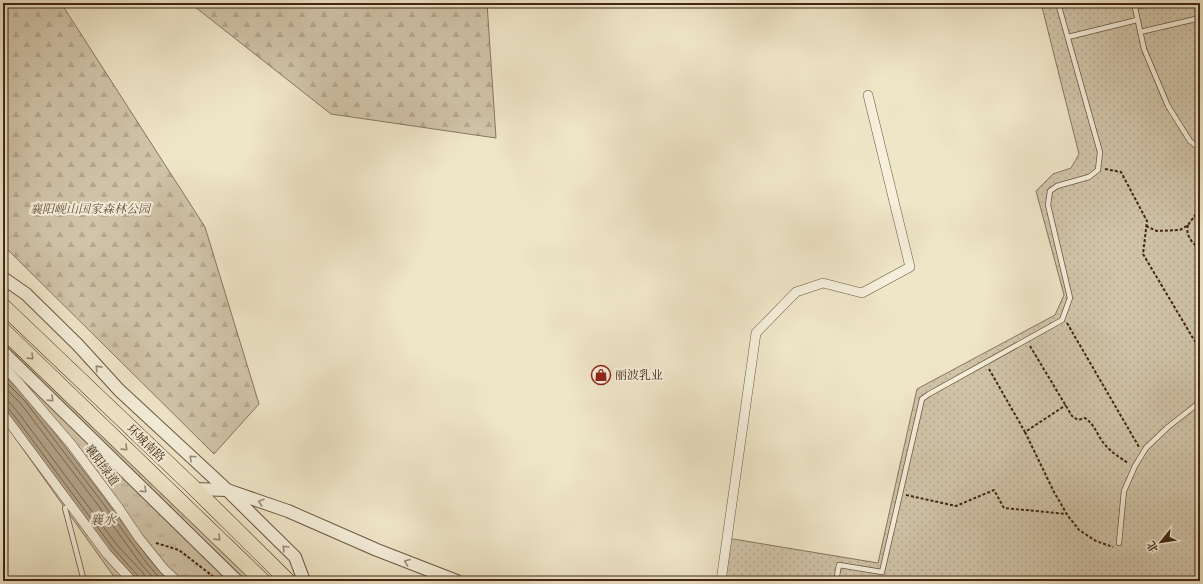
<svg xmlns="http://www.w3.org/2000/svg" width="1203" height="584" font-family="'IM FELL DW Pica','Noto Serif SC',serif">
<defs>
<pattern id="grass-dots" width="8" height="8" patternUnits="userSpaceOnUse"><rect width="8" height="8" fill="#d1c5aa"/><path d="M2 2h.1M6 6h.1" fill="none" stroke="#b5a991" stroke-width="1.8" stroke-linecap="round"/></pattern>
<pattern id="forest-firs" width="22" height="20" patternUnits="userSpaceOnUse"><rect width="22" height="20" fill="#d1c5aa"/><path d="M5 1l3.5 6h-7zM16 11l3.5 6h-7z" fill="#b5a991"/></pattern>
<pattern id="park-tufts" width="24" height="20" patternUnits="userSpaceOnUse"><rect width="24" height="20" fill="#d1c5aa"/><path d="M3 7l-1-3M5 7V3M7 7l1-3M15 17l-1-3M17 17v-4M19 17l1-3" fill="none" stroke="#b5a991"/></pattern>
</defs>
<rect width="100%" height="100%" fill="#efe6c8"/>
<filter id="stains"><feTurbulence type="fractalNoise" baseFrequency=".005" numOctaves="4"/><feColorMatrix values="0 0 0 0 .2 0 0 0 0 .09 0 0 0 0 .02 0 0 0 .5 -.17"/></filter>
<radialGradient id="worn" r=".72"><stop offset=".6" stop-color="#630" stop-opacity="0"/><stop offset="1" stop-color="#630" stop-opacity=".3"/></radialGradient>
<polygon fill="url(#grass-dots)" stroke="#897660" points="1041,3 1200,3 1200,581 721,581 727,538 878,563 917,389 1055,315 1064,295 1036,191 1053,174 1071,168 1079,154"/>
<g fill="url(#forest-firs)" stroke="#897660">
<polygon points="3,3 61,3 205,227 259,404 214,454 3,245"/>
<polygon points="190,3 487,3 496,138 331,114"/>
</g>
<polygon fill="url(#park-tufts)" stroke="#897660" points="3,330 263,581 117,581 3,421"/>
<polygon fill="#b4a58b" stroke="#86725c" points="3,374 28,398 108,503 149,559 168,581 138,581 110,551 13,420 3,409"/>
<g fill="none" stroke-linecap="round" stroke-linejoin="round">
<g stroke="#7a6650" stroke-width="1">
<polyline points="3,379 25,401 105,506 145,561 162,581"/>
<polyline points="3,386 21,404 101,509 141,564 156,581"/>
<polyline points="3,401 10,403 20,415 117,545 144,574 145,581"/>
<polyline points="3,406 7,407 16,418 113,548 139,577 140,581"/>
</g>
<defs>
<g id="service">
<polyline points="1134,3 1144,49 1168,106 1190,141 1200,149"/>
<polyline points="1135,7 1153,3"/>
<polyline points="1140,32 1200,18"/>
<polyline points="1068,37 1137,20"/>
<polyline points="65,508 84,581"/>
<polyline points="1119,543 1124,491 1135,466 1146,448 1168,427 1200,402"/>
<polyline points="836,581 839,565 882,572 922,399 929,394 1062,320 1070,298 1048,205 1050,191 1057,186 1089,177 1098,170 1100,152 1058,3"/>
</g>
<g id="minor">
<polyline points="3,366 18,382 71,444 118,507 139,538 164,569 177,581"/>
<polyline points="3,414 107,554 132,581"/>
<polyline points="721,581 756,333 796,292 823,283 862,293 910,267 868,95"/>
</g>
<g id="tertiary">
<polyline points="3,278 26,294 78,345 119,390 227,490 295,557 304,581"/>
<polyline points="3,352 237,581"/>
<polyline points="195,489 227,490 288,511 377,550 457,581"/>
</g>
<g id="trunk">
<polyline points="3,306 195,489 288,581"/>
<polyline points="3,330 263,581"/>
</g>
</defs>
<use href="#service" stroke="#6c5642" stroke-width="6"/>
<use href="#minor" stroke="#6c5642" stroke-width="10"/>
<use href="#tertiary" stroke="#6c5642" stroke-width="14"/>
<use href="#trunk" stroke="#412615" stroke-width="16"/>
<g stroke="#412615" stroke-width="2" stroke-dasharray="3 2" stroke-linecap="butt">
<polyline points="1105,169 1121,172 1147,221 1143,254 1200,350"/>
<path d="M1188 225C1185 236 1193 243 1200 250"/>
<polyline points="1146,226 1157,231 1180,230 1188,225 1196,214 1200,205"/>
<polyline points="1067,323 1139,447"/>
<path d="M1030 346 1072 416 1078 420 1085 418C1094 424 1096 432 1102 441 1109 451 1119 457 1128 463"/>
<polyline points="989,369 1025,432 1066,405"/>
<polyline points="1025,432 1054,492 1068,516 1079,530 1096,541 1113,547"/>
<polyline points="906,495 956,506 994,490 1004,508 1067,514"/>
<polyline points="156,543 179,550 219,581"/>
</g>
<use href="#service" stroke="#f5efdb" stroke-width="4.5"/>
<use href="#minor" stroke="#f5efdb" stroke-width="9"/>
<use href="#tertiary" stroke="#f5efdb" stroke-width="12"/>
<use href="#trunk" stroke="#efe6c8" stroke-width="15"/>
</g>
<defs><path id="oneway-chevron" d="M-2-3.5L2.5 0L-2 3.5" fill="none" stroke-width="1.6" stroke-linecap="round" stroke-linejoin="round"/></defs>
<g stroke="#98866e">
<use href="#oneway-chevron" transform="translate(31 357) rotate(44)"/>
<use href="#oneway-chevron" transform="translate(125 448) rotate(44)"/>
<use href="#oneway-chevron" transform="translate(218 538) rotate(44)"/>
</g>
<g stroke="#9b8a78">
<use href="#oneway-chevron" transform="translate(98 368) rotate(-132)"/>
<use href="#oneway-chevron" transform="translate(51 399) rotate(44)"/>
<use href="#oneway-chevron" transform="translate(192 458) rotate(-137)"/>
<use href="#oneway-chevron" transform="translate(144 490) rotate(44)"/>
<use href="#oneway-chevron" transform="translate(261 502) rotate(-161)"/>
<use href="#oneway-chevron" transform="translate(285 548) rotate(-135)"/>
<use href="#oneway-chevron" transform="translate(407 562) rotate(-159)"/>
</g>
<defs>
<symbol id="shop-ring" viewBox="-11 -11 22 22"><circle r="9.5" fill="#f5efdb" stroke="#8f2418" stroke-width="1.5"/><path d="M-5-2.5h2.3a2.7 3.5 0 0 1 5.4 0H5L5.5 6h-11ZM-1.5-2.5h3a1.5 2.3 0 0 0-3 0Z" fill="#8f2418"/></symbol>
</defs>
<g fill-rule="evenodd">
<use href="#shop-ring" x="590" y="364" width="22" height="22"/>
</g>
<g text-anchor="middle" stroke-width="4" stroke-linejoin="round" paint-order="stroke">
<g font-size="12" font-style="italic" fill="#654e3a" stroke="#f5efdb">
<text x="90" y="213">襄阳岘山国家森林公园</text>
</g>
<g font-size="12" fill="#412615" stroke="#f5efdb" text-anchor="start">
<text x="615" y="379">丽波乳业</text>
</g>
<g font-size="12" fill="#412615" stroke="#f5efdb">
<text transform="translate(146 443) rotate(44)" y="4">环城南路</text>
<text transform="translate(102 465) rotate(54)" y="4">襄阳绿道</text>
</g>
<g font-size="13" font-style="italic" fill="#644c38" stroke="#f5efdb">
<text x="103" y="524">襄水</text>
</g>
</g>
<rect width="1203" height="584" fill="none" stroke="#efe6c8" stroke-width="16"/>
<rect x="4" y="4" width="1195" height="576" fill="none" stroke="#412615" stroke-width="2"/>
<rect x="8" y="8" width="1187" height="568" fill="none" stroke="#412615"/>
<g transform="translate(1161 542) rotate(240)" stroke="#f5efdb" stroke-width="3" paint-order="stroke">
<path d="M0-3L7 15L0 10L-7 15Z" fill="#412615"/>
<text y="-6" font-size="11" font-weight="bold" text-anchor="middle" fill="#412615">北</text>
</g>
<rect width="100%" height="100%" filter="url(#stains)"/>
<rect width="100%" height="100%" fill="url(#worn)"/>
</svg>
